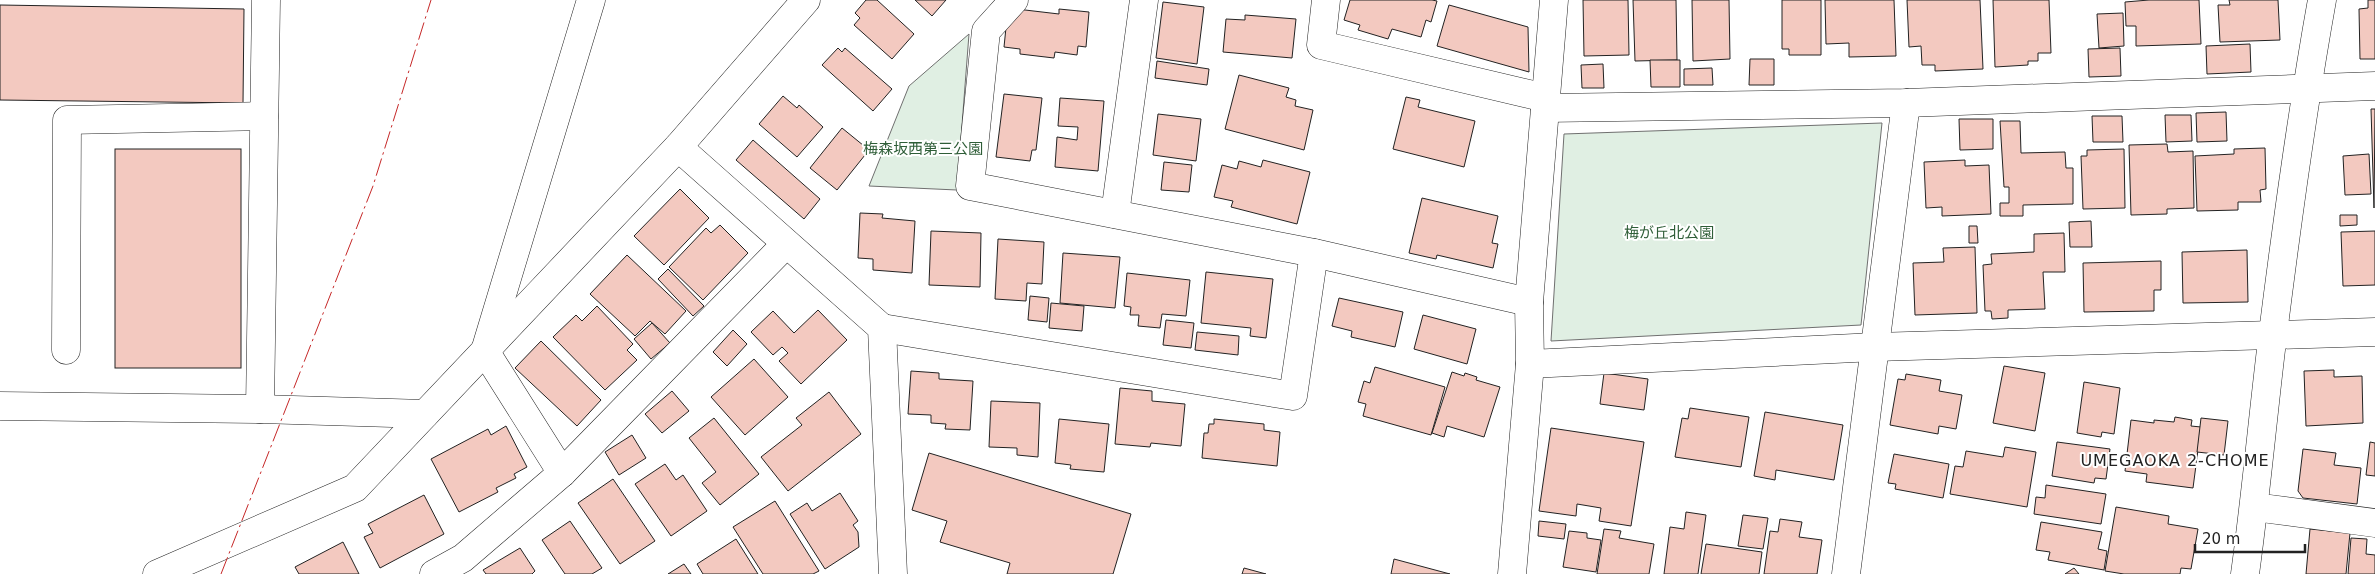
<svg xmlns="http://www.w3.org/2000/svg" width="2375" height="574" font-family="'DejaVu Sans','Noto Sans JP',sans-serif">
<rect width="100%" height="100%" fill="#fff"/>
<g fill="#e0efe3" stroke="#6f6f6f">
<polygon points="969,34 957,190 869,186 909,86"/>
<polygon points="1882,123 1861,325 1551,341 1564,134"/>
</g>
<g fill="#f3c9c0" stroke="#222">
<polygon points="866,0 877,0 914,34 892,59 854,25 860,18 855,13"/>
<polygon points="915,0 946,0 932,16"/>
<polygon points="1350,0 1432,0 1437,1 1431,22 1426,20 1421,37 1392,29 1388,39 1358,30 1360,25 1344,20"/>
<polygon points="1583,0 1628,0 1629,55 1584,56"/>
<polygon points="1633,0 1676,0 1677,60 1635,61"/>
<polygon points="1692,0 1729,0 1730,59 1693,61"/>
<polygon points="1782,0 1821,0 1821,55 1789,55 1789,49 1782,49"/>
<polygon points="1825,0 1894,0 1896,56 1849,57 1849,43 1826,44"/>
<polygon points="1907,0 1980,0 1983,69 1935,71 1935,65 1922,65 1921,46 1909,47"/>
<polygon points="1993,0 2049,0 2051,53 2038,53 2038,61 2028,61 2028,65 1995,67"/>
<polygon points="2149,0 2199,0 2201,44 2136,46 2136,26 2126,26 2125,2"/>
<polygon points="2229,0 2278,0 2280,40 2220,42 2218,5 2230,5"/>
<polygon points="2368,0 2375,0 2375,59 2360,59 2359,9 2368,8"/>
<polygon points="1163,2 1204,7 1197,64 1156,58"/>
<polygon points="0,5 244,9 243,103 0,100"/>
<polygon points="1449,5 1528,27 1529,72 1437,46"/>
<polygon points="1008,8 1059,14 1059,9 1089,12 1086,47 1078,46 1077,55 1055,52 1054,58 1020,54 1020,49 1004,47"/>
<polygon points="2123,13 2124,46 2099,48 2097,14"/>
<polygon points="1245,15 1296,19 1292,58 1223,52 1226,19 1245,20"/>
<polygon points="2250,44 2251,72 2207,74 2206,46"/>
<polygon points="838,48 842,52 845,48 892,89 873,111 822,65"/>
<polygon points="2120,48 2121,76 2089,77 2088,49"/>
<polygon points="1750,59 1774,59 1774,85 1749,85"/>
<polygon points="1650,60 1680,60 1680,87 1651,87"/>
<polygon points="1157,61 1209,69 1207,85 1155,78"/>
<polygon points="1603,64 1604,88 1582,88 1581,65"/>
<polygon points="1712,68 1713,85 1684,85 1684,69"/>
<polygon points="1239,75 1289,88 1286,97 1296,100 1295,106 1313,110 1304,150 1225,129"/>
<polygon points="1004,94 1042,98 1036,150 1032,150 1030,161 996,157"/>
<polygon points="783,96 797,108 799,105 823,127 797,157 759,124"/>
<polygon points="1406,97 1420,100 1418,107 1475,121 1464,167 1393,149"/>
<polygon points="1060,98 1104,101 1098,171 1055,167 1057,137 1077,140 1078,127 1058,126"/>
<polygon points="2371,109 2375,109 2374,208"/>
<polygon points="2226,112 2227,141 2197,142 2196,113"/>
<polygon points="1158,114 1201,119 1196,161 1153,155"/>
<polygon points="2165,115 2191,115 2192,141 2166,142"/>
<polygon points="2092,116 2122,116 2123,142 2093,142"/>
<polygon points="1959,119 1993,119 1993,149 1960,150"/>
<polygon points="2000,121 2020,121 2021,153 2065,152 2066,168 2073,168 2073,204 2023,205 2023,216 2000,216 2000,203 2009,203 2009,187 2004,187"/>
<polygon points="842,128 869,150 837,190 810,168"/>
<polygon points="753,140 820,199 804,219 736,160"/>
<polygon points="2167,144 2168,152 2193,151 2194,208 2167,209 2167,214 2131,215 2129,145"/>
<polygon points="2265,148 2266,189 2260,190 2261,202 2238,202 2238,210 2197,211 2195,156 2234,154 2234,149"/>
<rect x="115" y="149" width="126" height="219"/>
<polygon points="2124,149 2125,208 2083,209 2081,156 2087,156 2087,150"/>
<polygon points="2369,154 2371,194 2345,195 2343,156"/>
<polygon points="1263,160 1310,172 1297,224 1231,207 1233,201 1214,197 1222,165 1237,169 1239,161 1261,167"/>
<polygon points="1965,160 1965,166 1989,165 1991,214 1942,216 1942,207 1926,208 1924,162"/>
<polygon points="1164,162 1192,165 1189,192 1161,190"/>
<polygon points="680,189 709,218 664,265 634,236"/>
<polygon points="1422,198 1498,216 1492,243 1498,244 1493,268 1437,255 1436,259 1409,253"/>
<polygon points="860,213 883,214 882,218 915,221 912,273 873,270 873,259 858,258"/>
<polygon points="2340,215 2357,215 2357,225 2340,226"/>
<polygon points="2091,221 2092,247 2070,247 2069,222"/>
<polygon points="720,225 748,253 703,300 669,267 706,228 711,233"/>
<polygon points="1969,226 1977,226 1978,243 1969,243"/>
<polygon points="931,231 981,233 980,287 929,285"/>
<polygon points="2375,231 2375,285 2343,286 2341,232"/>
<polygon points="2064,233 2065,272 2043,272 2045,309 2008,310 2008,318 1992,319 1991,311 1985,311 1983,265 1992,264 1991,254 2034,252 2034,234"/>
<polygon points="998,239 1044,242 1042,284 1027,283 1026,301 995,299"/>
<polygon points="1975,247 1977,313 1915,315 1913,263 1944,262 1943,248"/>
<polygon points="2247,250 2248,302 2183,303 2182,252"/>
<polygon points="1063,253 1120,257 1115,308 1060,303"/>
<polygon points="627,255 686,311 665,334 650,321 635,336 590,294"/>
<polygon points="2161,261 2161,290 2154,290 2154,311 2084,312 2083,263"/>
<polygon points="668,269 704,306 693,316 658,279"/>
<polygon points="1206,272 1273,279 1266,338 1250,336 1251,328 1201,323"/>
<polygon points="1127,273 1190,280 1186,316 1162,314 1160,328 1138,326 1139,315 1130,315 1131,307 1124,306"/>
<polygon points="1030,296 1049,298 1047,322 1028,320"/>
<polygon points="1339,298 1403,312 1395,347 1351,337 1352,331 1332,326"/>
<polygon points="1051,303 1084,306 1082,331 1049,328"/>
<polygon points="597,306 633,344 627,350 637,360 605,390 553,337 576,315 582,321"/>
<polygon points="818,310 847,340 801,384 779,361 788,353 782,347 773,355 751,332 773,311 794,333"/>
<polygon points="1423,315 1476,329 1467,364 1414,349"/>
<polygon points="1166,320 1194,323 1191,348 1163,345"/>
<polygon points="652,323 670,343 651,359 634,339"/>
<polygon points="733,330 747,344 727,366 713,352"/>
<polygon points="1197,332 1239,336 1238,355 1195,350"/>
<polygon points="541,341 601,400 577,426 515,368"/>
<polygon points="754,359 788,397 745,435 711,397"/>
<polygon points="2004,366 2045,373 2035,431 1993,423"/>
<polygon points="1375,367 1445,387 1431,435 1363,416 1366,404 1358,402 1364,381 1370,383"/>
<polygon points="2334,370 2334,377 2362,376 2363,423 2306,426 2304,371"/>
<polygon points="911,371 939,373 939,379 973,381 970,430 945,429 946,424 931,423 931,415 908,414"/>
<polygon points="1452,372 1464,376 1465,373 1477,377 1476,380 1500,387 1484,437 1447,426 1444,437 1432,433"/>
<polygon points="1604,373 1648,379 1644,410 1600,404"/>
<polygon points="1906,374 1941,380 1939,391 1962,395 1956,429 1939,426 1938,434 1890,425 1898,379 1905,380"/>
<polygon points="2084,382 2120,388 2114,434 2102,432 2101,437 2077,433"/>
<polygon points="1120,388 1152,391 1152,401 1185,404 1181,446 1151,443 1150,447 1115,444"/>
<polygon points="672,391 689,411 662,433 645,414"/>
<polygon points="829,392 861,434 788,491 761,457 802,425 796,418"/>
<polygon points="991,401 1040,403 1038,457 1017,455 1017,448 989,447"/>
<polygon points="1690,408 1749,417 1741,467 1675,457 1682,418 1688,419"/>
<polygon points="1765,412 1843,425 1834,480 1776,470 1775,480 1754,476"/>
<polygon points="2175,417 2192,420 2191,426 2201,427 2193,488 2146,482 2147,474 2125,471 2131,420 2154,423 2154,420 2174,422"/>
<polygon points="714,418 759,474 720,505 702,483 716,472 689,438"/>
<polygon points="2201,418 2228,421 2224,455 2197,452"/>
<polygon points="1059,419 1109,424 1104,472 1070,469 1071,465 1055,463"/>
<polygon points="1214,419 1264,424 1264,430 1280,432 1277,466 1202,458 1204,433 1208,433 1209,424 1214,424"/>
<polygon points="506,426 527,467 514,474 516,478 496,488 498,492 459,512 431,459 488,429 491,435"/>
<polygon points="1551,428 1644,442 1631,526 1599,521 1601,508 1577,504 1576,516 1539,511"/>
<polygon points="632,435 646,458 619,475 605,452"/>
<polygon points="2057,442 2110,449 2106,479 2095,478 2094,483 2052,476"/>
<polygon points="2370,442 2375,443 2375,476 2366,475"/>
<polygon points="2005,447 2036,452 2027,507 1950,494 1955,466 1963,467 1966,451 2003,457"/>
<polygon points="2303,449 2336,453 2334,465 2361,468 2357,504 2303,498 2298,491"/>
<polygon points="929,453 1131,514 1113,574 1007,574 1010,563 940,542 947,521 912,510"/>
<polygon points="1894,454 1949,464 1943,498 1895,489 1896,484 1888,483"/>
<polygon points="665,464 676,480 683,475 707,511 671,536 635,484"/>
<polygon points="613,479 655,541 620,564 578,503"/>
<polygon points="2046,485 2106,494 2101,524 2034,514 2036,497 2045,498"/>
<polygon points="840,493 858,521 853,525 858,532 859,547 825,569 790,514 807,503 812,511"/>
<polygon points="424,495 444,534 380,568 364,537 373,533 368,524"/>
<polygon points="775,501 819,571 813,574 763,574 733,527"/>
<polygon points="2116,507 2169,516 2168,524 2198,529 2191,569 2181,568 2180,574 2124,574 2105,571"/>
<polygon points="1686,512 1706,515 1698,574 1664,574 1670,527 1684,529"/>
<polygon points="1743,515 1768,518 1763,549 1738,546"/>
<polygon points="1780,519 1802,522 1799,537 1822,540 1817,574 1764,574 1770,531 1778,532"/>
<polygon points="570,521 602,568 592,574 565,574 542,540"/>
<polygon points="1539,521 1566,524 1564,539 1538,536"/>
<polygon points="2041,522 2102,532 2098,549 2107,551 2104,570 2048,560 2050,552 2036,550"/>
<polygon points="1604,529 1621,531 1619,538 1654,544 1649,574 1597,574"/>
<polygon points="2310,529 2350,533 2346,574 2306,574"/>
<polygon points="1569,531 1587,533 1587,538 1601,540 1596,572 1563,567"/>
<polygon points="2351,538 2367,539 2366,554 2375,555 2375,574 2348,574"/>
<polygon points="736,539 758,574 703,574 697,564"/>
<polygon points="343,542 359,574 299,574 295,567"/>
<polygon points="1706,544 1762,552 1759,574 1701,574"/>
<polygon points="520,548 535,571 532,574 486,574 483,570"/>
<polygon points="1394,559 1450,574 1391,574"/>
<polygon points="684,564 691,574 668,574"/>
<polygon points="1244,568 1266,574 1242,574"/>
<polygon points="2074,568 2079,574 2065,574"/>
</g>
<g fill="none" stroke-linecap="round" stroke-linejoin="round">
<defs>
<g id="minor">
<polyline points="591,0 485,351 562,473 786,244"/>
<polyline points="1014,0 986,31 970,186 1314,253 1529,302"/>
<polyline points="1326,0 1321,45 1546,98"/>
<polyline points="1545,108 1906,103 2375,86"/>
<polyline points="678,147 882,328 893,574"/>
<polyline points="1115,214 1144,0"/>
<polyline points="882,328 1293,396 1314,253"/>
<polyline points="66,350 67,120 264,116"/>
<polyline points="1530,364 1875,347 2375,332"/>
<polyline points="0,406 260,409 425,414"/>
<polyline points="260,409 266,0"/>
<polyline points="2254,507 2375,523"/>
<polyline points="157,574 355,488 678,147 806,0"/>
<polyline points="434,574 463,558 562,473"/>
<polyline points="1512,574 1530,364 1529,302 1554,0"/>
<polyline points="1846,574 1906,103"/>
<path d="M2245 574C2256 494 2263 414 2273 333 2287 222 2302 111 2322 0"/>
</g>
</defs>
<use href="#minor" stroke="#222" stroke-width="29"/>
<use href="#minor" stroke="#fff" stroke-width="28"/>
<polyline stroke="#c62828" stroke-width="1" stroke-dasharray="18 4 2.5 4" stroke-linecap="butt" points="221,574 373,186 431,0"/>
</g>
<g text-anchor="middle" stroke-width="4" stroke-linejoin="round" paint-order="stroke">
<g font-size="15" fill="#2f5e38" stroke="#fff">
<text x="923" y="154">梅森坂西第三公園</text>
<text x="1669" y="238">梅が丘北公園</text>
</g>
<g font-size="16" letter-spacing="1" fill="#222" stroke="#fff">
<text x="2175" y="466">UMEGAOKA 2-CHOME</text>
</g>
</g>
<path d="M2195 544v8h110v-8" fill="none" stroke="#222222" stroke-width="2.5"/>
<text x="2202" y="544" font-size="15" fill="#222222" stroke="#ffffff" stroke-width="4" paint-order="stroke">20 m</text>
</svg>
